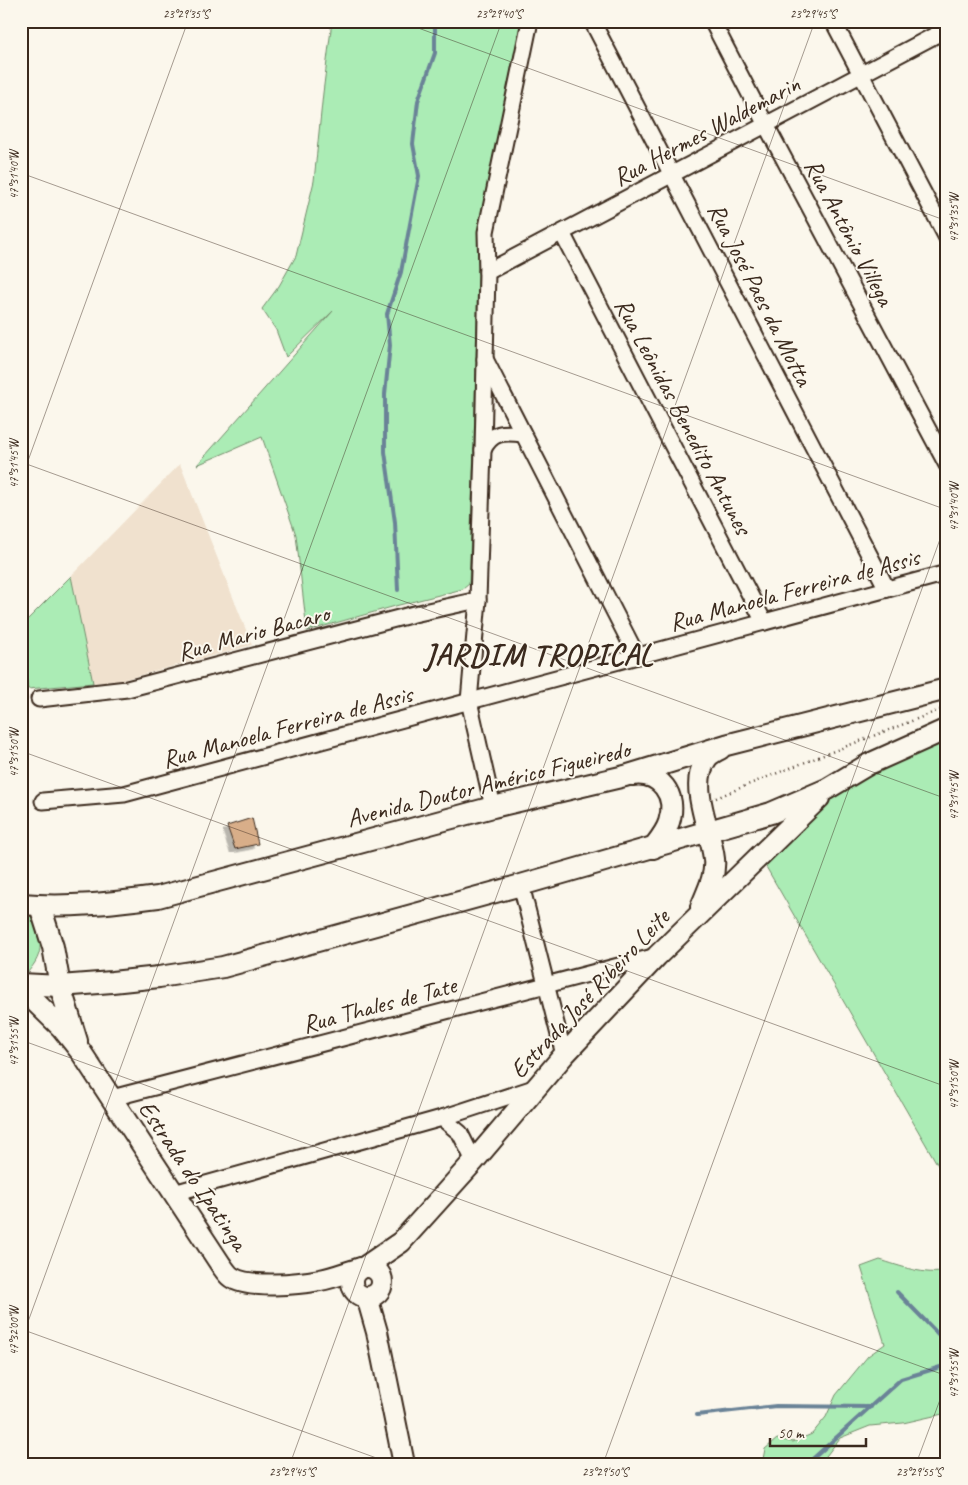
<svg xmlns="http://www.w3.org/2000/svg" width="968" height="1485" font-family="Caveat,sans-serif">
<defs>
<filter id="shadow"><feDropShadow dx="-4.5" dy="4.5" stdDeviation="0" flood-color="#0004"/></filter>
</defs>
<rect width="100%" height="100%" fill="#fbf7ec"/>
<filter id="ink" filterUnits="userSpaceOnUse"><feTurbulence type="fractalNoise" baseFrequency=".02" numOctaves="2"/><feDisplacementMap in="SourceGraphic" scale="10" xChannelSelector="R" yChannelSelector="G"/><feConvolveMatrix kernelMatrix="1 2 1 2 8 2 1 2 1" color-interpolation-filters="sRGB"/></filter>
<g filter="url(#ink)">
<polygon fill="#f0e1ce" points="180,464 252,645 118,681 93,683 71,576"/>
<g fill="#abecb5" stroke="#738b6a">
<polygon points="332,21 521,21 479,229 474,446 469,584 463,589 399,605 307,631 296,535 262,437 197,465 333,311 286,357 276,330 262,309 279,286 296,256 314,181 323,93"/>
<polygon points="71,576 93,683 28,689 21,640 21,626"/>
<polygon points="947,739 947,1181 765,865 779,853 820,806 894,760"/>
<path d="M21 911 34 915C41 939 46 952 27 973H21Z"/>
<path d="M880 1260C900 1266 925 1276 947 1271V1413L903 1423 870 1426 840 1438 820 1464H762L765 1449 777 1439 793 1442 812 1434 826 1417 836 1395 868 1356 885 1344 861 1267Z"/>
</g>
<g fill="none" stroke-linecap="round" stroke-linejoin="round">
<g stroke="#6b8397" stroke-width="4">
<polyline points="398,590 395,522 385,452 385,394 390,345 387,314 401,272 419,176 413,144 418,101 435,53 435,21"/>
<polyline points="897,1292 940,1336 947,1336"/>
<polyline points="697,1415 776,1406 871,1407"/>
<polyline points="807,1464 901,1379 947,1365"/>
</g>
</g>
<polygon fill="#d8ae89" stroke="#3b2a1e" filter="url(#shadow)" points="252,818 258,844 235,849 227,826"/>
<g fill="none" stroke-linecap="round" stroke-linejoin="round">
<defs>
<g id="street">
<polyline points="592,21 887,589"/>
<polyline points="712,21 766,125 947,465"/>
<polyline points="833,21 947,238"/>
<polyline points="562,233 764,622"/>
<polyline points="487,272 947,29"/>
<polyline points="485,359 637,656"/>
<path d="M483 450C492 431 504 432 523 434"/>
<polyline points="39,699 127,689 414,614 478,600"/>
<polyline points="43,801 124,794 947,573"/>
<polyline points="493,807 469,701 478,600 483,450 487,272 486,232 530,21"/>
<polyline points="521,885 564,1055"/>
<polyline points="112,1098 657,956"/>
<polyline points="442,1118 460,1133 474,1161"/>
<polyline points="174,1193 442,1118 537,1087"/>
</g>
<g id="secondary">
<path d="M632 775C660 771 678 795 669 822 666 832 659 840 653 848"/>
<path d="M21 904C67 908 113 903 158 897L493 807 625 776 726 745 947 689"/>
<polyline points="40,906 53,947 60,986 77,1041"/>
<path d="M701 907C707 892 716 876 714 859 711 829 687 785 707 758 710 754 716 751 720 749"/>
<polyline points="21,984 60,986 112,982 159,977 223,967 521,885 771,813 827,789 869,764 947,729"/>
<path d="M21 988 62 1028 81 1052 221 1265C224 1269 227 1274 231 1277 248 1289 299 1284 320 1280 333 1278 347 1272 361 1268"/>
<polyline points="366,1266 401,1242 474,1161 564,1055 657,956 819,798"/>
<circle cx="367" cy="1282" r="15"/>
<polyline points="364,1297 369,1304 377,1332 404,1464"/>
</g>
</defs>
<use href="#street" stroke="#3b2a1e" stroke-width="19"/>
<use href="#secondary" stroke="#3b2a1e" stroke-width="24"/>
<path stroke="#3b2a1e" stroke-width="2.5" stroke-dasharray="1 4" stroke-linecap="butt" d="M716 798C792 766 870 738 947 707"/>
<use href="#street" stroke="#fbf7ec" stroke-width="15"/>
<use href="#secondary" stroke="#fbf7ec" stroke-width="20"/>
</g>
</g>
<path fill="none" stroke="#3b2a1e" stroke-width="1" stroke-opacity="0.45" d="M399 21 947 221M21 173 947 510M21 462 947 799M21 480 188 21M21 751 947 1087M21 1040 947 1376M21 1329 393 1464M21 1341 502 21M290 1464 815 21M603 1464 947 520M916 1464 947 1381"/>
<g text-anchor="middle" stroke-width="4" stroke-linejoin="round" paint-order="stroke">
<g font-size="25" fill="#3b2a1e" stroke="#fbf7ec">
<text transform="translate(706 130) rotate(-28)" y="9">Rua Hermes Waldemarin</text>
<text transform="translate(850 232) rotate(62)" y="9">Rua Antônio Villega</text>
<text transform="translate(761 294) rotate(63)" y="9">Rua José Paes da Motta</text>
<text transform="translate(684 416) rotate(62)" y="9">Rua Leônidas Benedito Antunes</text>
<text transform="translate(794 589) rotate(-15)" y="9">Rua Manoela Ferreira de Assis</text>
<text transform="translate(253 632) rotate(-15)" y="9">Rua Mario Bacaro</text>
<text transform="translate(287 726) rotate(-15)" y="9">Rua Manoela Ferreira de Assis</text>
<text transform="translate(488 783) rotate(-14)" y="9">Avenida Doutor Américo Figueiredo</text>
<text transform="translate(589 993) rotate(-47)" y="9">Estrada José Ribeiro Leite</text>
<text transform="translate(379 1004) rotate(-15)" y="9">Rua Thales de Tate</text>
<text transform="translate(194 1175) rotate(56)" y="9">Estrada do Ipatinga</text>
</g>
<g font-size="30" font-weight="bold" letter-spacing="1" fill="#3b2a1e" stroke="#fbf7ec">
<text x="539" y="665">JARDIM TROPICAL</text>
</g>
</g>
<rect width="968" height="1485" fill="none" stroke="#fbf7ec" stroke-width="55"/>
<path d="M770 1438v8h96v-8" fill="none" stroke="#3b2a1e" stroke-width="2.5"/>
<text x="778" y="1438" font-size="15" fill="#3b2a1e" stroke="#fbf7ec" stroke-width="4" paint-order="stroke">50 m</text>
<rect x="28" y="28" width="912" height="1430" fill="none" stroke="#3b2a1e" stroke-width="2"/>
<g font-size="12" text-anchor="middle" fill="#3b2a1e">
<text x="186" y="18">23°29'35"S</text>
<text x="499" y="18">23°29'40"S</text>
<text x="813" y="18">23°29'45"S</text>
<text transform="translate(14 175) rotate(-90)" y="4">47°31'40"W</text>
<text transform="translate(954 218) rotate(-90)" y="4">47°31'35"W</text>
<text transform="translate(14 464) rotate(-90)" y="4">47°31'45"W</text>
<text transform="translate(954 507) rotate(-90)" y="4">47°31'40"W</text>
<text transform="translate(14 753) rotate(-90)" y="4">47°31'50"W</text>
<text transform="translate(954 796) rotate(-90)" y="4">47°31'45"W</text>
<text transform="translate(14 1042) rotate(-90)" y="4">47°31'55"W</text>
<text transform="translate(954 1085) rotate(-90)" y="4">47°31'50"W</text>
<text transform="translate(14 1331) rotate(-90)" y="4">47°32'00"W</text>
<text transform="translate(954 1374) rotate(-90)" y="4">47°31'55"W</text>
<text x="292" y="1476">23°29'45"S</text>
<text x="605" y="1476">23°29'50"S</text>
<text x="919" y="1476">23°29'55"S</text>
</g>
</svg>
